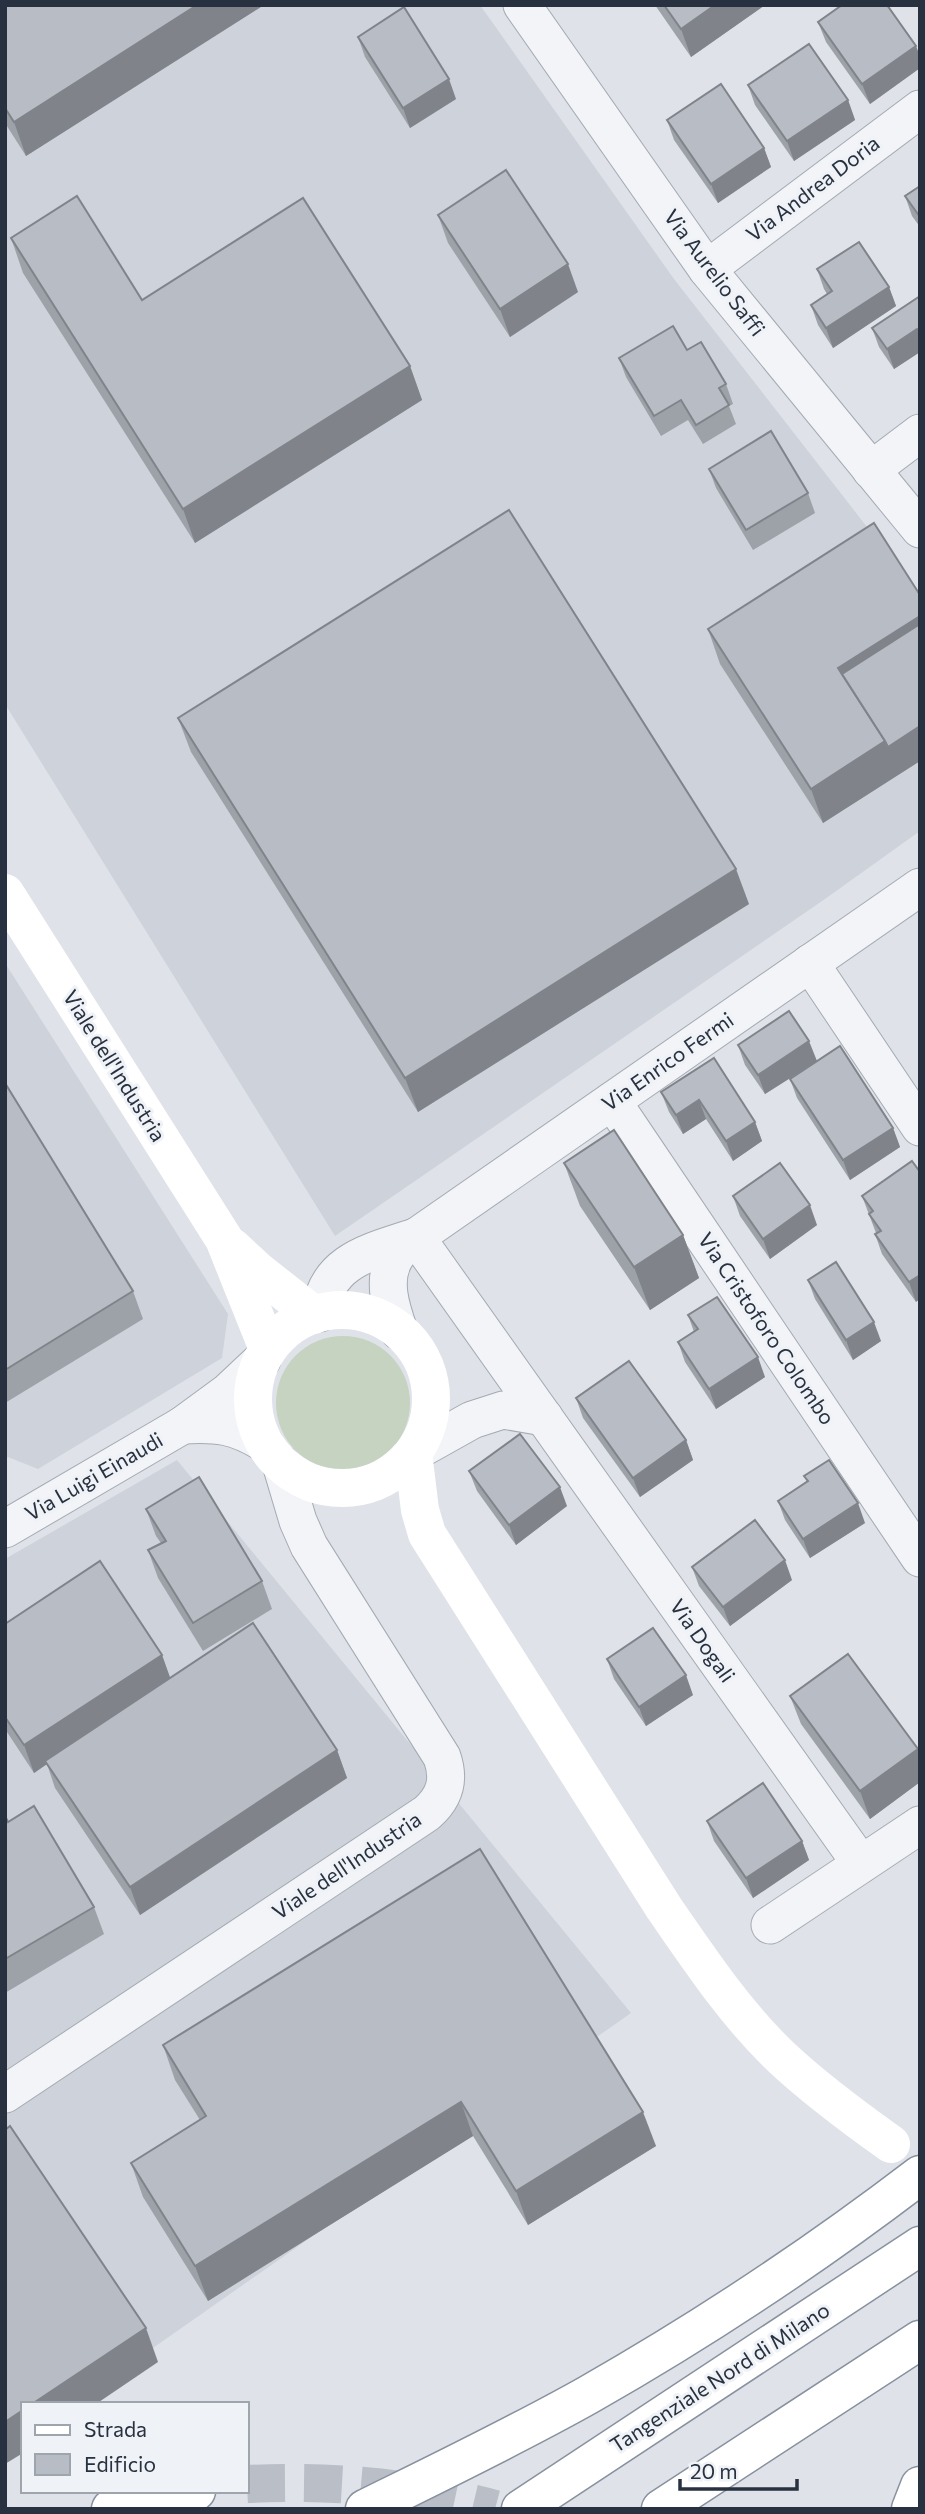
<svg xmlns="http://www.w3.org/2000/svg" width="925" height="2514" font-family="Commissioner,sans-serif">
<rect width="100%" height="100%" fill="#dfe3e9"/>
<g fill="#cdd2db">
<polygon points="5,5 480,5 674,279 920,595 920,831 825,899 335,1236 5,704"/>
<polygon points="5,963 228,1314 222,1358 38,1469 8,1457 5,1459"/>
<polygon points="177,1460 631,2013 83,2397 23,2404 5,2446 5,1559"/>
</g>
<circle fill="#c5d3c0" cx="343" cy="1403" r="67"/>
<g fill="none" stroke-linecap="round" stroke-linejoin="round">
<path stroke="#babfc7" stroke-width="38" stroke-dasharray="38 19" stroke-linecap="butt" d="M247 2484C332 2480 413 2487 495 2509"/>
<defs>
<g id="street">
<polyline points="522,5 707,269 920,529"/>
<polyline points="707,269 920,109"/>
<polyline points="871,470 920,433"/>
<polyline points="810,963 920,1127"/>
<polyline points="612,1101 920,1558"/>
<polyline points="416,1237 861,1864"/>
<path d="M320 1313C326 1260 371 1252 415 1237"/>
<path d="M399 1331C391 1308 381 1279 396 1256 400 1249 410 1243 416 1237L920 887"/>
<path d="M183 1425C217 1423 235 1425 264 1443"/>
<polyline points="413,1453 472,1420 503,1410 544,1417"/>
<polyline points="5,1529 183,1425 228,1392 262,1360"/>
<polyline points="770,1925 920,1825"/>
<path d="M5 2094 427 1813C445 1797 450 1780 442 1757L309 1546 298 1521 281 1464"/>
</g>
<g id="highway">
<polyline points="111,2509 196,2491"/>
<path d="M365 2509C440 2472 515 2436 588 2395 704 2329 814 2256 920 2175"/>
<polyline points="521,2509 920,2246"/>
<polyline points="661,2509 920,2340"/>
<polyline points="911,2509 920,2486"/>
</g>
</defs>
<use href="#street" stroke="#a4aab3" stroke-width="39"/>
<use href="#highway" stroke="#87919f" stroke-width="41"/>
<use href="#street" stroke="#f2f4f7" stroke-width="37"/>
<g stroke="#fff" stroke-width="38">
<polyline points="5,893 224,1239 268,1349"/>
<polyline points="232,1247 258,1271 314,1315"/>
<circle cx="342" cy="1399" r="89"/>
<path d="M413 1453 420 1510 427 1534 664 1908C700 1960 735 2013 781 2057 815 2089 853 2117 891 2144"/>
</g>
<use href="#highway" stroke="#fff" stroke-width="38"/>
</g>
<g fill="#9da2a9">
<polygon points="5,5 264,5 26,156 5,123"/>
<polygon points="655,5 765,5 691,57"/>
<polygon points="818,22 920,56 920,68 870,104 826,42"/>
<polygon points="358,37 456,99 410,128 365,57"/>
<polygon points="748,85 848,100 855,120 794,161 755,105"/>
<polygon points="667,120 764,148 771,167 718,203 674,140"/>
<polygon points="920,186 920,227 912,216 905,196"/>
<polygon points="438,215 578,292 510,337 448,243"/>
<polygon points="11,238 142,300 410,366 422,400 195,543 23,273"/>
<polygon points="817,269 889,287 896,306 833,348 818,325 811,305 827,294 824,289"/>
<polygon points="920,296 920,352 894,369 879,347 872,328"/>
<polygon points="687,350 726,384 733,404 729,406 736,424 703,444 688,420 661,436 626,377 619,358"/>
<polygon points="709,469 808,493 815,513 753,550 716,488"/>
<polygon points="920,595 920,761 823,823 720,664 708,629"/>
<polygon points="178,718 749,904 418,1112 191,752"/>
<polygon points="738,1045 817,1061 765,1094 745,1065"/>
<polygon points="714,1058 755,1122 762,1141 733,1161 706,1119 683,1134 669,1112 661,1092"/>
<polygon points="790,1079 893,1128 900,1147 850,1180 797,1098"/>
<polygon points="5,1083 133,1291 143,1319 5,1403"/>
<polygon points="912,1161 916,1302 882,1254 875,1234 876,1233 862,1196"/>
<polygon points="564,1163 683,1235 699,1278 650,1310 580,1206"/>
<polygon points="733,1196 817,1225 770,1259 740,1216"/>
<polygon points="808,1280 881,1341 853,1360 815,1299"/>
<polygon points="688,1315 765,1377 716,1409 685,1362 678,1342 694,1332"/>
<polygon points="576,1398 686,1440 693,1460 640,1497 583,1418"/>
<polygon points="469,1471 567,1506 516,1545 477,1491"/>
<polygon points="804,1476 865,1523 810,1558 785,1520 778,1501 807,1482"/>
<polygon points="146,1509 262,1581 272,1609 203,1651 158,1578 148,1550 161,1543 156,1536"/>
<polygon points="692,1567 792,1580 730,1626 699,1586"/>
<polygon points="5,1624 162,1655 170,1678 337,1750 347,1778 140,1915 55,1788 47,1764 34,1773 5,1729"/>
<polygon points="607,1659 693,1695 646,1726 614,1679"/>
<polygon points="790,1696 920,1755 920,1782 870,1819 801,1724"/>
<polygon points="5,1816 8,1822 94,1907 104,1934 5,1993"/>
<polygon points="707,1821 802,1841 809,1860 753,1898 714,1841"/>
<polygon points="480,1849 656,2146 528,2225 473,2136 208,2301 143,2197 131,2163 200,2120 175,2080 163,2045"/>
</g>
<g fill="#80848a">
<polygon points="197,5 264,5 26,156 14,122"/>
<polygon points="715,5 765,5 691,57 681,29"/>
<polygon points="916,46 920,56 920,68 870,104 862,84"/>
<polygon points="449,79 456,99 410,128 403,108"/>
<polygon points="848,100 855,120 794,161 787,141"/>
<polygon points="764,148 771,167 718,203 711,184"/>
<polygon points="568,264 578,292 510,337 500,309"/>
<polygon points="889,287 896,306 833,348 826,328"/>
<polygon points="917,329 920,336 920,352 894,369 887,349"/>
<polygon points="410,366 422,400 195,543 183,509"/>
<polygon points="920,616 920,658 856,699 838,668"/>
<polygon points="920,726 920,761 823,823 811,789 885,741"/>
<polygon points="736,869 749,904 418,1112 405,1078"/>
<polygon points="809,1041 817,1061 765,1094 758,1075"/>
<polygon points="699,1100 706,1119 683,1134 676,1115"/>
<polygon points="755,1122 762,1141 733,1161 726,1141"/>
<polygon points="893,1128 900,1147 850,1180 843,1160"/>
<polygon points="810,1205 817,1225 770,1259 763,1239"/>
<polygon points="683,1235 699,1278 650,1310 634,1267"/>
<polygon points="920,1275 920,1299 916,1302 909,1282"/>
<polygon points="874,1322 881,1341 853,1360 846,1340"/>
<polygon points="758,1357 765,1377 716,1409 709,1389"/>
<polygon points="686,1440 693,1460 640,1497 633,1478"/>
<polygon points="560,1487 567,1506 516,1545 509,1525"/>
<polygon points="858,1503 865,1523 810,1558 803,1539"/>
<polygon points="785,1560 792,1580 730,1626 723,1607"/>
<polygon points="162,1655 172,1683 45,1761 47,1764 34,1773 24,1745"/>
<polygon points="686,1675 693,1695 646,1726 639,1707"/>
<polygon points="918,1749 920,1755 920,1782 870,1819 860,1791"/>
<polygon points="337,1750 347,1778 140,1915 130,1887"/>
<polygon points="802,1841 809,1860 753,1898 746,1878"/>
<polygon points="461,2102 473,2136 208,2301 195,2266"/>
<polygon points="643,2112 656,2146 528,2225 516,2191"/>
<polygon points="146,2328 158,2362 96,2404 32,2404"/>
<polygon points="23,2410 23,2453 5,2464 5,2422"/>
</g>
<g fill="#b7bcc5" stroke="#80848a" stroke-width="2">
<polygon points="5,5 197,5 14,122 5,108"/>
<polygon points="664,5 715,5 681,29"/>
<polygon points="842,5 887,5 916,46 862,84 818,22"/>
<polygon points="404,7 449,79 403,108 358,37"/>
<polygon points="809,44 848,100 787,141 748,85"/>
<polygon points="721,84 764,148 711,184 667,120"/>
<polygon points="506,170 568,264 500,309 438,215"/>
<polygon points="920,186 920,217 905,196"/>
<polygon points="77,196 142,300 303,198 410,366 183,509 11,238"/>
<polygon points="859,242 889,287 826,328 811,305 832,291 817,269"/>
<polygon points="920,296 920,332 917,329 887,349 872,328"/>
<polygon points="673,326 687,350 701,342 726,384 719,388 729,405 696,425 681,400 654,416 619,358"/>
<polygon points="771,431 808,493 746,530 709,469"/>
<polygon points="509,510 736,869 405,1078 178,718"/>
<polygon points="874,523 920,595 920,616 838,668 885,741 811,789 708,629"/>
<polygon points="920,624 920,726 888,747 885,741 842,674"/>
<polygon points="789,1011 809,1041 758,1075 738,1045"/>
<polygon points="840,1046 893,1128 843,1160 790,1079"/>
<polygon points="714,1058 755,1122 726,1141 699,1100 676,1115 661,1092"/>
<polygon points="5,1083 133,1291 5,1370"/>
<polygon points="614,1130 683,1235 634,1267 564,1163"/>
<polygon points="912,1161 920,1172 920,1275 909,1282 875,1234 881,1231 869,1214 873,1211 862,1196"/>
<polygon points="780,1163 810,1205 763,1239 733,1196"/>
<polygon points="836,1262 874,1322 846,1340 808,1280"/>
<polygon points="717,1297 758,1357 709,1389 678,1342 698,1329 688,1315"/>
<polygon points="629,1361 686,1440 633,1478 576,1398"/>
<polygon points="520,1434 560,1487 509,1525 469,1471"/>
<polygon points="829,1460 858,1503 803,1539 778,1501 808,1481 804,1476"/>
<polygon points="199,1477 262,1581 193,1623 148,1550 166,1541 146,1509"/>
<polygon points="755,1520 785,1560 723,1607 692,1567"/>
<polygon points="100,1561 162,1655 24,1745 5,1717 5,1624"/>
<polygon points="253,1623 337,1750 130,1887 45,1761"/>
<polygon points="653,1628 686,1675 639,1707 607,1659"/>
<polygon points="848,1654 918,1749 860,1791 790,1696"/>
<polygon points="763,1783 802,1841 746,1878 707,1821"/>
<polygon points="34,1806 94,1907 5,1959 5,1816 8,1822"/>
<polygon points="480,1849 643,2112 516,2191 461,2102 195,2266 131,2163 206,2116 163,2045"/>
<polygon points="10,2126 146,2328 32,2404 23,2404 23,2410 5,2422 5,2130"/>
</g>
<g text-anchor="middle" stroke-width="6" stroke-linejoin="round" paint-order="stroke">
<g font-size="21" fill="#283140" stroke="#eff2f6">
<text transform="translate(813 189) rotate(-37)" y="7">Via Andrea Doria</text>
<text transform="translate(714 273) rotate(53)" y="7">Via Aurelio Saffi</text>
<text transform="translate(668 1062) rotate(-35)" y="7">Via Enrico Fermi</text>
<text transform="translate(114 1066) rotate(58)" y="7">Viale dell'Industria</text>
<text transform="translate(766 1329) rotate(56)" y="7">Via Cristoforo Colombo</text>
<text transform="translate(94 1477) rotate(-30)" y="7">Via Luigi Einaudi</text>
<text transform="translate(702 1641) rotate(55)" y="7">Via Dogali</text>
<text transform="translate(347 1866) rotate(-34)" y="7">Viale dell'Industria</text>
<text transform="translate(720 2378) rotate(-33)" y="7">Tangenziale Nord di Milano</text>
</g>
</g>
<rect width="925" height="2514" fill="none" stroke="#283140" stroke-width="14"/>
<rect x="21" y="2402" width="228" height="91" fill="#eff2f6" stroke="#9fa5ad" stroke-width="2"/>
<rect x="35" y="2425" width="35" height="10" fill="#ffffff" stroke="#9fa5ad" stroke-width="2"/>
<text x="84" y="2437" font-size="21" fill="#283140">Strada</text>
<rect x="35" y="2454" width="35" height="21" fill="#b7bcc5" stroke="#9fa5ad" stroke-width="2"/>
<text x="84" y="2472" font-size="21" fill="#283140">Edificio</text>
<path d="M680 2479v10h117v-10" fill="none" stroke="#283140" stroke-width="3.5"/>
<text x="690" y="2479" font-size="21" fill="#283140" stroke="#eff2f6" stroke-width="5" paint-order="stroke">20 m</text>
</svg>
